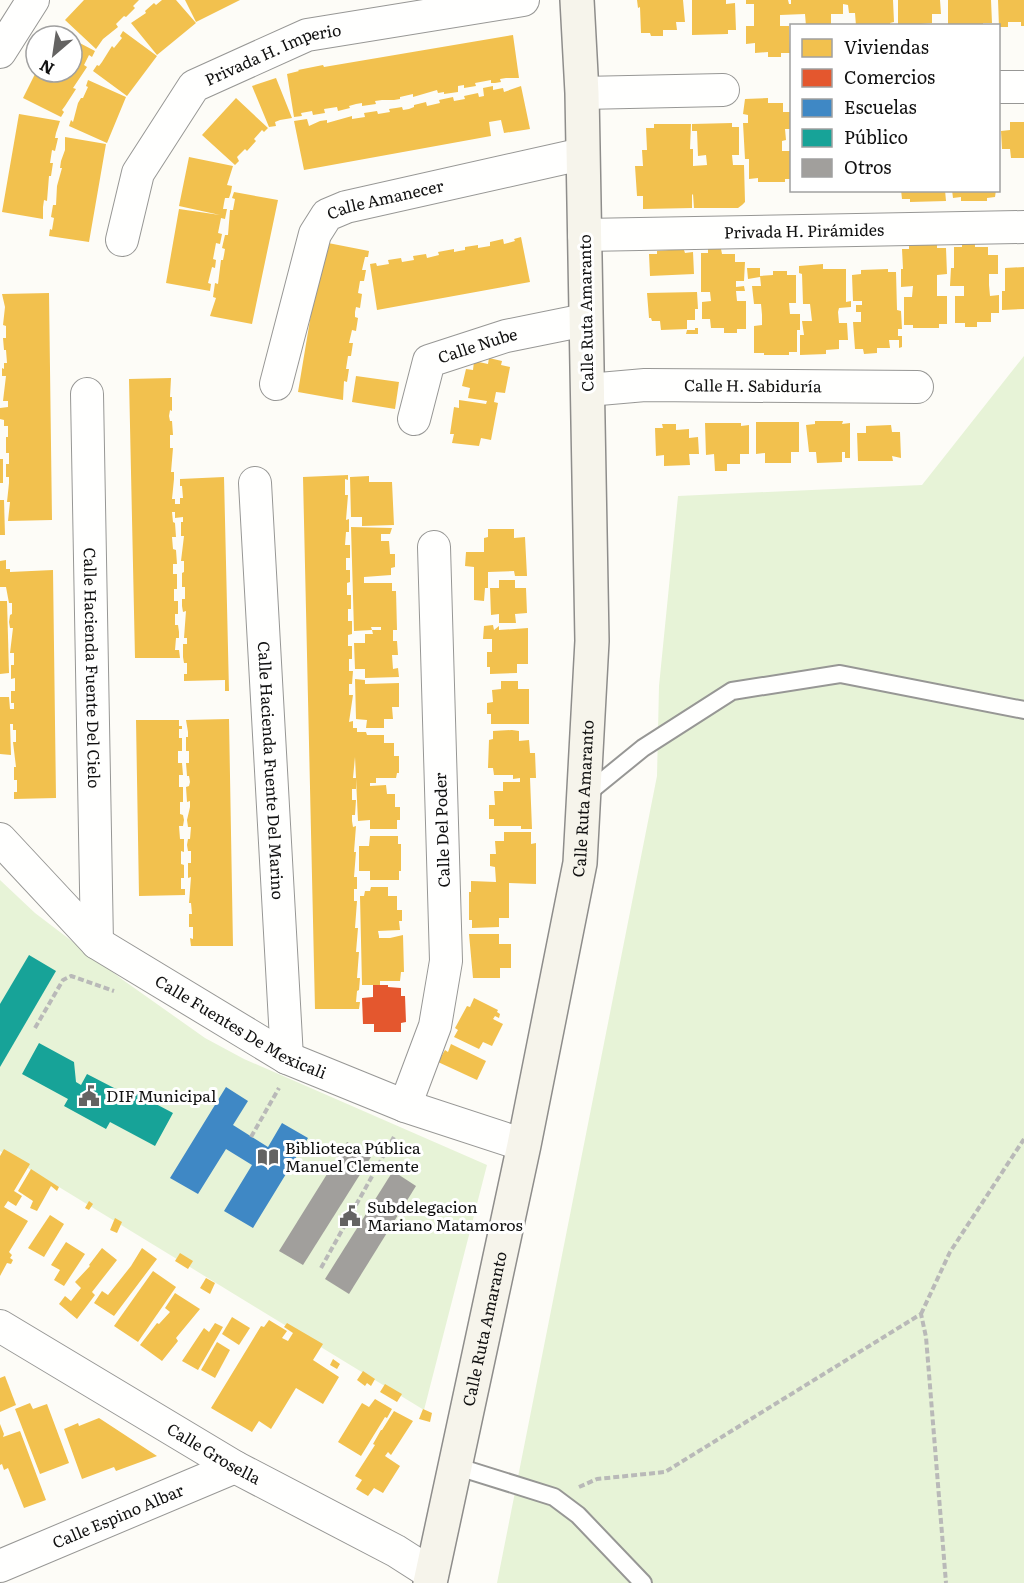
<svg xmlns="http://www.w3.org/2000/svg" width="1024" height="1583" font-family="Literata,serif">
<rect width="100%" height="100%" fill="#fdfcf7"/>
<g fill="#e7f3d7">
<polygon points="1024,356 1024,1583 497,1583 657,776 659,686 678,496 922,485"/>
<polygon points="0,880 35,913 123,980 205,1038 244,1059 487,1165 424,1410 0,1151"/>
</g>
<g fill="#f2c14e">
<polygon points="84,0 139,0 133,6 135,8 126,17 124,16 116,24 118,27 103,39 96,49 65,20"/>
<polygon points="162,0 176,0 196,23 157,55 131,23 146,13 145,11 154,3 156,5"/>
<polygon points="185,0 240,0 196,22"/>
<polygon points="637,0 683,0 685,22 676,22 677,30 663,30 663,36 651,36 650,33 641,33 640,7 638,8"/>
<polygon points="692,0 726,0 726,4 735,3 736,30 728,30 728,34 692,35"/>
<polygon points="746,0 788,0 789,4 791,4 791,0 893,0 894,22 890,23 890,26 856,26 855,13 849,13 848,5 843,4 843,14 831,14 831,26 806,26 805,14 780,15 780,26 789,26 790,53 781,53 781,57 768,57 768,52 755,53 755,43 746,44 746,26 754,26 754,4 746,4"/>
<polygon points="898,0 940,0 941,14 932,14 932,23 898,26"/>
<polygon points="948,0 991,0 992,23 983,23 983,26 948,25"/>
<polygon points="998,0 1024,0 1024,26 1021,26 1021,22 1008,22 1008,27 999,27"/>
<polygon points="123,31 157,56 127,96 93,71 97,65 99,66 102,62 112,46 114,48 122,38 120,36"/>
<polygon points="513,35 519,78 506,78 500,79 501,82 495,83 491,83 491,80 475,83 476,86 464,88 464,85 458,86 458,92 444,94 444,92 438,93 437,90 413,97 413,94 400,97 400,99 394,100 382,100 375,101 376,104 362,106 362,103 356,104 349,106 350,108 338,111 337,107 324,109 325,113 313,115 312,111 301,113 302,116 294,117 287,74 299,71 298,70 323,65 324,67"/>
<polygon points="72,39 95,51 92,57 89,55 84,65 87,67 73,88 76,89 65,106 62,110 64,112 61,117 23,98 36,72 72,72"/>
<polygon points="276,78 292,118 280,120 275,122 276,126 269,127 252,86"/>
<polygon points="88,80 126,97 107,143 69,126 71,120 73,122 78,103 81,98 83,98 88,87 86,86"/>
<polygon points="493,86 493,90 503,88 504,92 521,86 530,129 504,133 501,120 489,122 491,136 304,170 294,121 307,119 309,126 320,121 327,120 327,123 352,116 352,119 365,117 364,113 377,111 378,114 390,112 389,109 396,108 402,107 403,110 409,109 414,107 414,105 426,102 427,106 440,103 439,100 453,97 454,101 465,99 464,96 478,93 479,97 484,96 483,88"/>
<polygon points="236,98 268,128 264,132 262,130 254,139 256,141 247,151 245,149 237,157 239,161 235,165 202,135"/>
<polygon points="768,98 768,103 783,103 783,112 792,112 792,129 785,129 786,140 782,141 782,151 792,151 792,179 785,179 785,182 758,182 758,178 749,179 749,159 745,159 743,123 748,123 748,115 743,114 745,99"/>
<polygon points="19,114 60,121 56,133 55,138 58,138 55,151 52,150 50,163 53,163 51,176 49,176 47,201 44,200 43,207 43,219 2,212"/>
<polygon points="1010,122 1024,122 1024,158 1011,158 1010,149 1002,149 1001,131 1010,130"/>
<polygon points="732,123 732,127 739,127 739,155 732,155 733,165 744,165 745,202 742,205 738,208 694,208 693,194 692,195 692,208 643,209 643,196 637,196 635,166 643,166 642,150 647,150 646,128 654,128 654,124 691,124 690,149 693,149 693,166 707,165 706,155 698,156 697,131 692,131 692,124"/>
<polygon points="65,137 106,144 89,242 49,236 50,229 52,230 54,218 51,217 53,205 56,205 57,186 62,168 60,168 61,161 65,150"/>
<polygon points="189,157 233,166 227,185 232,186 231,192 229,198 225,198 224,203 223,209 227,209 225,219 221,218 218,233 222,234 220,244 216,243 213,259 216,260 215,268 212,267 208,283 211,284 210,291 166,283 179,209 220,215 179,206"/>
<polygon points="901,190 945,190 946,201 910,202 910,199 902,199"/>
<polygon points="952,190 996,190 995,197 987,198 987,201 961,201 961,197 953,198"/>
<polygon points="234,192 278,200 252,324 210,316 216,298 213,297 215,283 218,284 221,260 223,260 224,255 225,249 222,248 225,235 228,235 230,210 233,210 235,199 232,198"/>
<polygon points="521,237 530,282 377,310 370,264 376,263 377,266 389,264 388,260 401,258 402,262 414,260 413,256 426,254 427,258 439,255 438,252 454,249 454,252 459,251 465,250 465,247 478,245 478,248 490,246 490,242 503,239 504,244 508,243 515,241 514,239"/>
<polygon points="323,242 369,251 368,257 365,257 362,270 366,270 364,281 360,281 358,293 362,294 360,308 356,307 355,312 355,317 358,318 356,331 352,330 349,343 353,343 351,356 348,356 346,369 349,369 347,382 344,381 343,400 298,392"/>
<polygon points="975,243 975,247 988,247 988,255 998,255 998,274 989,274 989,285 990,296 999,295 999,313 991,313 991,322 977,322 977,327 965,327 965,323 955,323 955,296 964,296 964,286 950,286 951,268 954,268 954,247 962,247 962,244"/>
<polygon points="909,244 937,244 937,248 946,248 947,274 937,275 937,296 947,296 947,324 939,324 939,328 913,328 913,325 904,325 904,297 912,297 913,286 901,287 901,269 903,269 902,249 909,249"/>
<polygon points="708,249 721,249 722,254 735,254 735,262 745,262 744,281 736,281 736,287 744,286 745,291 736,291 737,301 746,301 746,329 737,329 737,333 724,333 724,328 711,328 710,319 702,319 702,302 711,301 710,292 701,292 701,253 708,253"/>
<polygon points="669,250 684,250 685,253 693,252 694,274 650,276 649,254 657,254 657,251"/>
<polygon points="823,264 823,269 846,269 846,302 851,301 851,307 839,308 838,312 839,323 847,323 848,340 839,340 839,349 826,350 826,354 800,355 800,335 804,335 802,321 812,321 810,304 803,304 802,274 799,273 799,266"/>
<polygon points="1024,267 1024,309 1002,310 1002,291 1005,291 1005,268"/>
<polygon points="747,268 760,268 760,277 748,279"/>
<polygon points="888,269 888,272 896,272 897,310 901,311 902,329 898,329 898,336 902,336 902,347 899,348 899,340 889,340 890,348 877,348 877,353 864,354 863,349 855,349 853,322 861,322 861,312 856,312 856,305 862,305 862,301 853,301 852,275 861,274 861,270"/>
<polygon points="773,271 787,271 787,275 796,275 796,303 789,303 790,314 800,314 800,330 797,330 797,352 789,352 789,355 764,355 764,353 754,353 754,326 762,325 762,315 761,304 754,304 752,286 761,286 760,276 773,275"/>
<polygon points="697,292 698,309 695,309 695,320 687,320 687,329 661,330 660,321 652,321 651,318 649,318 647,293"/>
<polygon points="49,293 52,520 8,521 10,502 7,502 9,483 9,477 6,477 6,464 9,464 9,453 6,453 6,437 8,437 8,426 4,426 4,420 0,419 0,408 8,407 8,401 3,401 6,376 2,376 2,368 4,369 4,363 7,363 6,350 4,350 3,338 6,338 6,326 3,325 5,307 2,294"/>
<polygon points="695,328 698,328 698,334 686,334 687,330 695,330"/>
<polygon points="489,358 502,361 501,365 510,367 505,393 496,392 494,402 498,403 491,440 481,438 479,446 452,443 454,434 450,434 454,407 459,408 459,400 486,404 487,401 468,398 470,388 462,386 466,369 473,370 474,361 488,364"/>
<polygon points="356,376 399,382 395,409 352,402"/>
<polygon points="171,378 170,397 172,397 172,411 170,410 169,416 170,421 172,421 173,435 170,435 170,448 173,448 171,472 174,472 174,479 172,499 175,499 175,504 180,504 180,498 183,498 182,486 180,486 180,479 224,477 229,691 225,691 225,680 184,681 184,674 187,674 187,663 184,663 183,657 183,644 187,644 187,638 184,638 186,611 183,612 182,606 182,599 185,599 185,587 182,587 182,573 184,572 184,561 181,561 184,536 181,536 181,522 183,522 183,517 175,518 175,512 172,512 173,522 175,523 176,537 172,537 173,549 176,550 177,564 173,564 173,574 177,574 177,589 174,589 174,601 178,601 178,614 175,614 175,625 178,625 179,632 179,638 176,638 175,650 179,650 180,658 135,658 129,379"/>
<polygon points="815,421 843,421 842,424 850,423 850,458 845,458 845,452 842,452 842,462 817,463 816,452 809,452 806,425 815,424"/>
<polygon points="756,422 799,422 799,452 791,452 791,463 765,463 765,453 756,454"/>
<polygon points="705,423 741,423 741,426 749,425 749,454 740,454 740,464 727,464 727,471 715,471 714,454 706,455"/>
<polygon points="662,424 676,424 676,430 689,429 689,438 698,437 699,454 689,454 690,465 664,466 664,455 656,456 655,428 663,428"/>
<polygon points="891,425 892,432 900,432 901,458 892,456 893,461 858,461 857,433 866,433 866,426"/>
<rect x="0" y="459" width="3" height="24"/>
<polygon points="348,475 348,480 345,479 345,495 348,495 346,520 349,519 349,532 346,532 345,545 350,545 350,558 346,558 346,570 350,570 350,582 347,583 347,595 351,595 351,609 348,609 348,621 352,621 352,634 348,635 348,646 352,646 352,659 349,659 349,671 353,671 352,684 349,684 349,695 353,695 349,722 353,721 353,728 357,728 357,732 366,732 367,735 384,735 384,743 394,743 394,756 399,756 399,773 397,773 396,778 376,778 376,783 370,783 370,786 386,785 387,794 395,794 395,807 400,807 400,820 397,820 397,829 370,829 370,820 358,821 355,757 353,778 356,778 356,789 352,789 352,800 356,800 355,815 352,815 352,821 353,827 356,826 354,852 356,852 354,877 357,877 357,889 354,889 354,901 357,901 355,928 358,928 356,952 359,952 357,978 360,978 359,990 357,991 356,1002 360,1002 359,1009 315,1009 303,477"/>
<polygon points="369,476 369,482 392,482 394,525 362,526 362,517 351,517 350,477"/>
<polygon points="0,500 4,500 5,535 0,535"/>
<polygon points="351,527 392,528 390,534 381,534 381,541 389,541 390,554 395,554 395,567 391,568 391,575 364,577 364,583 392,583 392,591 396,591 397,630 393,630 393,641 397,641 398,655 392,655 393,669 398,668 399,677 365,678 365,669 355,669 354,643 365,643 365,634 373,634 372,630 381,630 381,627 371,627 372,630 354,631"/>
<polygon points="488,529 514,529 514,538 525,537 527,576 515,576 514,571 488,572 488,588 485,588 484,601 474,600 474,567 465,566 466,552 484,552 484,538 488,537"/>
<polygon points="6,560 6,569 10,569 10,572 53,570 56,798 14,799 14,792 17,792 17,780 14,780 14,767 16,767 13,742 16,742 16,730 13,730 13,724 10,724 11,755 0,754 0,697 9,697 10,709 14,709 14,703 11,703 11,691 15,691 15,678 11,679 11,665 14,665 14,653 10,653 13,628 10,628 9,622 10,615 12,614 12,603 9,603 6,587 0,587 0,561"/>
<polygon points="499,580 515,580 515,588 526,588 527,613 515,614 516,623 499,623 499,614 491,615 490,588 499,588"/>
<polygon points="0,601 7,601 9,673 0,674"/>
<polygon points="493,625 494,630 499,626 499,630 528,628 528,664 517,664 517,673 490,674 490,667 487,667 487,652 492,652 492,639 483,639 484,626"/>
<polygon points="355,679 365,680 365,684 399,683 399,707 392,707 393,719 384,719 384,728 366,728 367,720 356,719"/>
<polygon points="501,681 518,681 518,689 529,689 529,724 491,724 491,714 487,714 487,703 493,702 492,690 501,689"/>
<polygon points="229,719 233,946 191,946 190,938 193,939 193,927 189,927 189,914 192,914 191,903 189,903 191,877 188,878 188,863 191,863 191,851 188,851 187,845 188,839 190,839 191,827 188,827 187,820 190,807 190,801 187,802 186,787 189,786 190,782 189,776 187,776 186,763 189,763 189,751 186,751 186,737 188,737 188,732 186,720"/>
<polygon points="136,720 179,720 179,726 182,726 182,729 179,729 179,738 182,738 182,751 178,751 178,763 182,763 183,775 179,775 179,787 183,787 183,802 180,802 180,814 183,815 184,820 183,826 179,826 180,839 184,839 184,852 181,851 181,864 184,865 184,878 181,878 181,889 185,889 185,895 139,896"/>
<polygon points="512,730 519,731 519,741 529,740 530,753 535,753 536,778 530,778 532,829 521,829 521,826 494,826 494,819 489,819 489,805 495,805 494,791 503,791 503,782 520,782 520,778 513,779 513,775 494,775 493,768 488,768 489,740 493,739 493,731"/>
<polygon points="504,832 531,832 531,844 536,843 536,884 509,883 509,918 499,918 499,927 472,928 472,920 469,920 469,892 471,892 471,881 496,882 495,867 490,866 490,854 496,854 495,841 504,841"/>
<polygon points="370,836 398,836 398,844 401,844 401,871 399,871 399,880 370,880 370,871 359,871 359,846 369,846"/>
<polygon points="371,887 388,887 388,896 397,896 397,910 402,910 402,921 399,921 400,930 378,931 379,936 379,938 390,938 403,935 404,972 401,972 400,981 380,981 380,985 362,985 360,896 364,896 365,891 370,891"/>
<polygon points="469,934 499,934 499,944 511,944 511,968 500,968 500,978 473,978"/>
<polygon points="474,998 498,1010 497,1012 500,1014 499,1018 495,1016 493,1019 503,1024 492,1046 483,1042 479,1049 454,1037 458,1030 455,1028 467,1006 470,1007"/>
<polygon points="451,1044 486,1061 477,1080 438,1062 445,1050 448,1052"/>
<polygon points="4,1149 30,1164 14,1191 22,1196 16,1206 8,1201 4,1207 28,1221 9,1252 12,1255 10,1258 13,1260 11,1264 7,1263 0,1276 0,1156"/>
<polygon points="31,1169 59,1187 57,1191 51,1186 37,1211 30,1208 33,1201 18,1191"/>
<polygon points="89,1201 93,1204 89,1210 85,1208"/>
<polygon points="50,1215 64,1224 44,1257 28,1248"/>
<polygon points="115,1218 122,1222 117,1233 110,1230"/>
<polygon points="66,1242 85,1254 64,1286 54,1280 60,1270 51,1265"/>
<polygon points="102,1248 117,1260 92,1292 95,1295 77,1319 59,1304 65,1296 71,1301 81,1288 75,1282 90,1266 89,1265"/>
<polygon points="142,1248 157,1259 114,1316 94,1303 102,1291 108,1295 131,1266"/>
<polygon points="180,1253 193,1261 188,1269 175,1261"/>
<polygon points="153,1271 176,1287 138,1342 114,1326"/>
<polygon points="206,1278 215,1283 210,1294 200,1288"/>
<polygon points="175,1293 200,1309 176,1338 178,1341 162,1361 140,1345 157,1323 159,1324 170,1312 165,1308"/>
<polygon points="232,1317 250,1328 239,1345 222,1334"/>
<polygon points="269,1320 287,1331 282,1338 288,1341 293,1333 284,1327 287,1323 323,1344 313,1360 339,1377 323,1404 296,1388 271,1429 259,1421 252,1432 211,1408 261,1326 264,1327"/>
<polygon points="215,1323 223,1327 198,1370 182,1361 204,1328 209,1332"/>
<polygon points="217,1342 230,1350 215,1378 201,1370"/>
<polygon points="333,1359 340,1364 337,1369 330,1365"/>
<polygon points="363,1371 375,1379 371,1386 367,1383 365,1386 357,1380"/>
<polygon points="5,1376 16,1405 0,1412 0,1378"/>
<polygon points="385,1384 402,1394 397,1402 380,1392"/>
<polygon points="375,1399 392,1409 387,1418 385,1417 361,1456 338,1442 362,1403 369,1407"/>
<polygon points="30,1403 33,1409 47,1404 69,1463 40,1474 15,1409"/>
<polygon points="423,1409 432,1413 430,1422 419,1419"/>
<polygon points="394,1411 413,1421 391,1455 388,1452 385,1456 400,1466 383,1493 374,1488 368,1496 356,1489 362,1480 355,1476 375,1445 373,1444 381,1430 382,1430"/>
<polygon points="99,1418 157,1456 116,1471 114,1467 82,1479 64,1429 78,1423 79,1426"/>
<polygon points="0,1424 4,1434 3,1437 20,1431 46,1500 24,1508 8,1468 4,1470 2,1464 0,1465"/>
</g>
<polygon fill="#e4572e" points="373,985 388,985 388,987 401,988 401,996 405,996 406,1022 401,1023 401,1032 374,1032 374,1024 363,1024 362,998 373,997"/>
<polygon fill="#3f88c5" points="226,1087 248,1101 233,1125 268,1147 282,1123 308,1138 253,1228 224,1211 252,1165 226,1149 198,1194 170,1178"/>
<g fill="#17a398">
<polygon points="29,955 56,971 0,1067 0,1004"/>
<polygon points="39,1043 74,1062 76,1082 81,1085 87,1074 116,1089 113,1094 120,1098 135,1093 173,1113 155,1146 110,1122 106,1129 64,1106 68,1099 22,1074"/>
</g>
<g fill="#a19f9c">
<polygon points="347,1142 371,1157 303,1265 279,1251"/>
<polygon points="393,1171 416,1186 349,1294 325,1279"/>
</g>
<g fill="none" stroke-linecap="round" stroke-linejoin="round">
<defs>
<g id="lane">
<polyline points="584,796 643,748 732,691 840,674 1024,710"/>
<polyline points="455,1466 554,1497 578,1515 643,1583"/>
</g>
<g id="street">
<polyline points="0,52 33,0"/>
<polyline points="998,87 1024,87"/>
<polyline points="582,93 723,90"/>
<path id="s1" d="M584 235 1024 227"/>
<path id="s2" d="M122 240 138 173 194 86 307 35 523 0"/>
<path id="s3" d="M276 384 315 234 327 215 346 207 582 154"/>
<path id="s4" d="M588 390 645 385 917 387"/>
<path id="s5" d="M87 394 97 943"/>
<path id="s6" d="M414 419 429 361 506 336 585 320"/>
<path id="s7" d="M255 483 287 1058"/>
<path id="s8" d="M0 839 97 943 287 1058 405 1106 524 1145"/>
<polyline points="405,1106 435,1026 446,961 434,547"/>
<path id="s9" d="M0 1326 235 1467 396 1551 432 1574"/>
<path id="s10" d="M0 1566 235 1467"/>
</g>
<g id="secondary">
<path id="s11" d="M430 1583 524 1145 580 863 592 641 582 93 577 0"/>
</g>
</defs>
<use href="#lane" stroke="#979795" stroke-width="20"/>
<use href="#street" stroke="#979795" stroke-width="34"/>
<use href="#secondary" stroke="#8e8d8b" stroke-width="36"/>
<g stroke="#b9b9b8" stroke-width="4" stroke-dasharray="6 3" stroke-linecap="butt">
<polyline points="35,1028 63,980 71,976 114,991"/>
<polyline points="251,1137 279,1088"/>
<polyline points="321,1268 395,1135"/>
<polyline points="921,1314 950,1252 1024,1139"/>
<polyline points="579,1487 597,1479 665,1472 921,1314 926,1337 946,1583"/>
</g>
<use href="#lane" stroke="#fffffe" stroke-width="16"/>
<use href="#street" stroke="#fffffe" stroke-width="32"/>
<use href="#secondary" stroke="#f6f4eb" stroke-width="33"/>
</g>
<defs>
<symbol id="civic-bare" viewBox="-9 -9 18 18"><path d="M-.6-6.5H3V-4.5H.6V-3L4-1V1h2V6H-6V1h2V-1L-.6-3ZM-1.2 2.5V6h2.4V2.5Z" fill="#646362" stroke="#fff" stroke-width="2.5" paint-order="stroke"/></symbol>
<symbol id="library-bare" viewBox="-9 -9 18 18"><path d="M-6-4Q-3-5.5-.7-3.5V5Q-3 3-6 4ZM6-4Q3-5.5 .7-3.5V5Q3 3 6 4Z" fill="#646362" stroke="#fff" stroke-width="2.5" paint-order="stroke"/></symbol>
</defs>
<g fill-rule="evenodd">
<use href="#civic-bare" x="74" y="1081" width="30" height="30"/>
<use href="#library-bare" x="253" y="1142" width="30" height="30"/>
<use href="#civic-bare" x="335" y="1201" width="30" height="30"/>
</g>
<g text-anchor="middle" stroke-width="6" stroke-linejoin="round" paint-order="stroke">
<g font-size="16" fill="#111" stroke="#fff">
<text dy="6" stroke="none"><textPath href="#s2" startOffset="258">Privada H. Imperio</textPath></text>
<text dy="6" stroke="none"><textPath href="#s3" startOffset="238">Calle Amanecer</textPath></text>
<text dy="6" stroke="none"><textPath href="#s1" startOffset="220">Privada H. Pirámides</textPath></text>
<text transform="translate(586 313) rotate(-91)" y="6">Calle Ruta Amaranto</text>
<text dy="6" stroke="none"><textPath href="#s6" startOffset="111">Calle Nube</textPath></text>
<text dy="6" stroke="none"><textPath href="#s4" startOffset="165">Calle H. Sabiduría</textPath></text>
<text dy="6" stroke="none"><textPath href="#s5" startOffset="274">Calle Hacienda Fuente Del Cielo</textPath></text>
<text dy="6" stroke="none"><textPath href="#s7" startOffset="288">Calle Hacienda Fuente Del Marino</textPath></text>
<text dy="6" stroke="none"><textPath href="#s11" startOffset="800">Calle Ruta Amaranto</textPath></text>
<text transform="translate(442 830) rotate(-92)" y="6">Calle Del Poder</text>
<text dy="6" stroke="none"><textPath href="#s8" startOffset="309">Calle Fuentes De Mexicali</textPath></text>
<text dy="6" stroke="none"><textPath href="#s11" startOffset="260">Calle Ruta Amaranto</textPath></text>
<text dy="6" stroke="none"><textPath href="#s9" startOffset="249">Calle Grosella</textPath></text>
<text dy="6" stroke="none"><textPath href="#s10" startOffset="128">Calle Espino Albar</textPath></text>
</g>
<g font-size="16" fill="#111" stroke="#fff" text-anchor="start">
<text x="106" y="1102">DIF Municipal</text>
<text x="285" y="1154">Biblioteca Pública<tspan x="285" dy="18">Manuel Clemente</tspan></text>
<text x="367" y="1213">Subdelegacion<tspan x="367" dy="18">Mariano Matamoros</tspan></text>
</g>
</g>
<rect x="790" y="24" width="210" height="168" fill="#ffffff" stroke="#a0a0a0" stroke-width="1.5"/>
<rect x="802" y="39" width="30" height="18" fill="#f2c14e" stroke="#a0a0a0" stroke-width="1.5"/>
<text x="844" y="54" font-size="18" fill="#111111">Viviendas</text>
<rect x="802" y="69" width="30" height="18" fill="#e4572e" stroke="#a0a0a0" stroke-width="1.5"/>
<text x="844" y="84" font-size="18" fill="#111111">Comercios</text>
<rect x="802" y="99" width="30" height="18" fill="#3f88c5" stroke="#a0a0a0" stroke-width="1.5"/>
<text x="844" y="114" font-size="18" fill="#111111">Escuelas</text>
<rect x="802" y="129" width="30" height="18" fill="#17a398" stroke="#a0a0a0" stroke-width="1.5"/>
<text x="844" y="144" font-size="18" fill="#111111">Público</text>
<rect x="802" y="159" width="30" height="18" fill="#a19f9c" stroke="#a0a0a0" stroke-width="1.5"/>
<text x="844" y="174" font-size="18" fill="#111111">Otros</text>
<g transform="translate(54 54) rotate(209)"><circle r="28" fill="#ffffff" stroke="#a0a0a0" stroke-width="1.5"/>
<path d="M0-4.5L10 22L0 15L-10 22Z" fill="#646362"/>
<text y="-9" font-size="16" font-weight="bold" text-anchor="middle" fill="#111111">N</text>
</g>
</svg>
